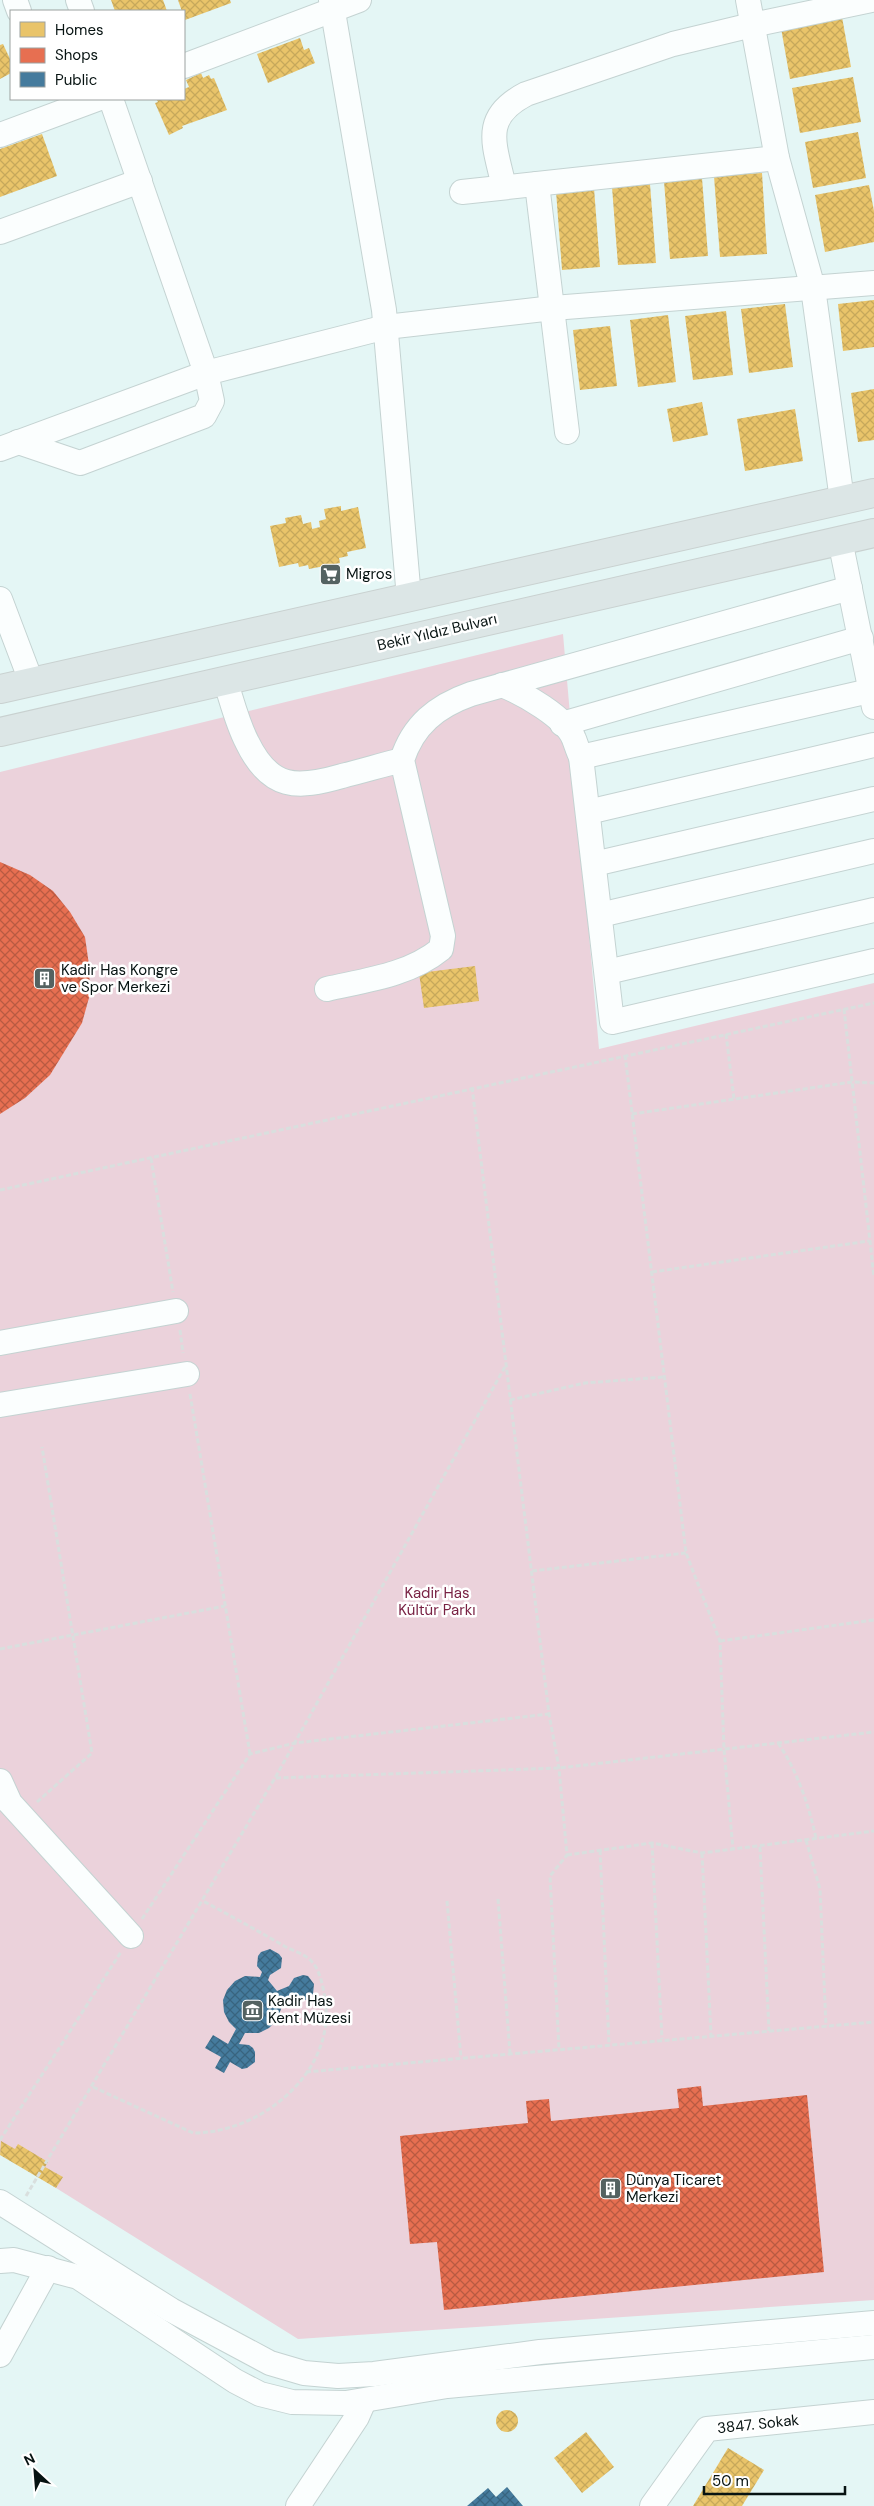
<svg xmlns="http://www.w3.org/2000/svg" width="874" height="2506" font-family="'DM Sans',sans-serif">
<defs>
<pattern id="homes-cross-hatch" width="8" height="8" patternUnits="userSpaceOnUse" patternTransform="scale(1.25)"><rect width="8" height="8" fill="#e9c46a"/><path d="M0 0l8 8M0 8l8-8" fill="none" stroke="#c6a85b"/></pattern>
<pattern id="shops-cross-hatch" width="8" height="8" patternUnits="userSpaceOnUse" patternTransform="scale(1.25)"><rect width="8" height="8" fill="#e76f51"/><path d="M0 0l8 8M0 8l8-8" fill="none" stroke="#b95a42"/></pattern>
<pattern id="public-cross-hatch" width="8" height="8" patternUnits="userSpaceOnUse" patternTransform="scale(1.25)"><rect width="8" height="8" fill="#457b9d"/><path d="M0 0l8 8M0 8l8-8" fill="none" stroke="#38647f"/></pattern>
</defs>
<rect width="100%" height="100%" fill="#e4f6f5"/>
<polygon fill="#ebd2db" points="563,634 599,1049 874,983 874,2300 298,2339 0,2153 0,772"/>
<g fill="url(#homes-cross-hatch)">
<polygon points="111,0 163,0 167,11 115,11"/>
<polygon points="178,0 230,0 231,3 185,20"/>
<polygon points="842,17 851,67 790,79 781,28"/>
<polygon points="300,38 304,50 309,48 315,63 268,83 257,54"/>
<polygon points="3,44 11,61 11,73 0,79 0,45"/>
<polygon points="201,73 203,78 209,75 211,79 214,78 227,110 182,126 183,128 169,135 155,103 158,102 156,99 184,99 184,89 189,87 186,80"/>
<polygon points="853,77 861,122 800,133 792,88"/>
<polygon points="858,132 866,178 813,188 805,142"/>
<polygon points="42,134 57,176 0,197 0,149"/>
<polygon points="762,173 767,254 720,257 714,176"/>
<polygon points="702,178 708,256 670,259 664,181"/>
<polygon points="650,184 656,263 618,265 612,187"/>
<polygon points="869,185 874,211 874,242 825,252 815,195"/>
<polygon points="594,188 600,267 562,270 556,191"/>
<polygon points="874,300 874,347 843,351 838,304"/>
<polygon points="785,304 793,367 749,373 741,309"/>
<polygon points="726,311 733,375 693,380 685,316"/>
<polygon points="668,315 676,382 638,387 630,320"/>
<polygon points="610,326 617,386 580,390 573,330"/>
<polygon points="874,389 874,440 858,442 851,393"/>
<polygon points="702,402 708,435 673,442 667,409"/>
<polygon points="795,409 803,461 745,471 737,419"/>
<polygon points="341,506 341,511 358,507 366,548 347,552 348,556 339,558 340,563 309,569 308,565 299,567 298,563 279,567 270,526 286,523 285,518 301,515 303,524 311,522 312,529 320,527 319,521 326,519 324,509"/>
<polygon points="475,966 479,1001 424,1008 419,973"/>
<polygon points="1,2141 15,2149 18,2144 48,2162 45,2167 63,2177 56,2188 0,2155"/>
<circle cx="507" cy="2421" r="11"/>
<polygon points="586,2432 614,2467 582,2493 554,2458"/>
<polygon points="728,2448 764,2470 742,2506 693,2506"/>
</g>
<g fill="url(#shops-cross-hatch)">
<polygon points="0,862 30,875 53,891 70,912 85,937 89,965 90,994 82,1023 50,1075 25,1098 0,1114"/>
<polygon points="701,2086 703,2106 807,2095 824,2272 444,2310 437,2242 410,2244 400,2136 528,2123 526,2101 549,2099 551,2121 679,2108 677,2089"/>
</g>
<g fill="url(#public-cross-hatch)">
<polygon points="270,1949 279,1954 282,1958 281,1968 270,1975 268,1980 277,1991 289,1986 294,1978 303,1975 308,1976 314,1984 313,1994 306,2000 296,1999 292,1995 281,2000 281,2009 277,2020 269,2028 259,2033 245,2033 239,2044 249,2045 253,2048 255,2052 255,2062 247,2068 242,2069 230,2062 224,2073 215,2068 221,2057 205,2048 213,2035 228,2044 236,2029 229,2022 224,2012 223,2000 227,1990 235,1981 245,1976 260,1977 262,1972 257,1966 258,1956 261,1952"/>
<polygon points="507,2487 523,2506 467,2506 488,2488 496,2497"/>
</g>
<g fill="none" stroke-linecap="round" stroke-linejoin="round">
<defs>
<g id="minor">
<polyline points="15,0 19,11"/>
<polyline points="78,0 82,11"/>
<polyline points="331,0 384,310 409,598"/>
<polyline points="748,0 777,158 813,288 842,500"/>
<polyline points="184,66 359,0"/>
<polyline points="0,135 97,99"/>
<polyline points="537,184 567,432"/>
<path d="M504 187C495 145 480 118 526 94L673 44 752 25 872 0"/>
<polyline points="462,192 777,158"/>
<polyline points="0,232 140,181"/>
<polyline points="18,442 80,463 204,416 212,401 206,373 386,327 553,308 874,283"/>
<polyline points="0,449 206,373 111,99"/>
<polyline points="840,540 874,707"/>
<polyline points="0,599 31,681"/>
<path d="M225 680C232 701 237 723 247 742 270 790 297 789 342 776 362 771 382 765 402 760"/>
<path d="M502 685C522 693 566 717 574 739 576 744 578 751 581 757L612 1022 874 961"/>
<polyline points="562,724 861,638"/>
<polyline points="581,757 874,690"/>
<polyline points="588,812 874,745"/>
<polyline points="594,864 874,799"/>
<polyline points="600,915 874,851"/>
<polyline points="607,972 874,910"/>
<path d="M327 989C367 980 409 975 441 949L443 936 402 760C413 725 437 706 471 694L850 588"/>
<polyline points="0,1343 176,1311"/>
<polyline points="0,1405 187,1374"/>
<polyline points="0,1781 10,1803 131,1936"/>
<polyline points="0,2202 171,2310 270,2363 304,2373 338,2376 374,2374 540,2352 874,2323"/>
<polyline points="0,2261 14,2260 78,2277 235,2381 260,2394 292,2402 346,2403 447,2386 874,2347"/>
<polyline points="0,2355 48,2268"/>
<polyline points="298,2506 357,2417 364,2401"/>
<polyline points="652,2506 707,2429 874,2412"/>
</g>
<g id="major">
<polyline points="0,689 874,493"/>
<polyline points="0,732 874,533"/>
</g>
</defs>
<use href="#minor" stroke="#c4d3d2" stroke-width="26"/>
<use href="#major" stroke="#c9d1d0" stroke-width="30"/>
<g stroke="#d9dfde" stroke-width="3" stroke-dasharray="5 2.5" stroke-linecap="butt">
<polyline points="844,1009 874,1277"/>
<polyline points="726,1034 734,1099"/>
<polyline points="625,1055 686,1553 720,1641 724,1749 733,1849"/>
<polyline points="472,1087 549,1714 559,1768 567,1855 550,1876 559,2049"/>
<polyline points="632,1114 852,1082 874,1083"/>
<polyline points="151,1158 173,1292"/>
<polyline points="0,1190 874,1003"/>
<polyline points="652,1272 869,1241"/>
<polyline points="180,1330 183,1353"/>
<polyline points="190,1394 250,1754"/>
<polyline points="510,1400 585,1383 664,1377"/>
<polyline points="532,1571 686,1553"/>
<polyline points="720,1641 874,1620"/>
<polyline points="0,1649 225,1606"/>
<path d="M778 1743C797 1770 809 1806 816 1838"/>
<polyline points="276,1778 559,1768 874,1732"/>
<polyline points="37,1802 92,1753 42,1447"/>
<polyline points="806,1840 820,1889 826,2026"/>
<polyline points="652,1843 662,2039"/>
<polyline points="760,1847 769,2031"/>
<polyline points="600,1850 609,2044"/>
<polyline points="702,1853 711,2035"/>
<polyline points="567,1855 652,1843 702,1853 874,1831"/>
<polyline points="498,1899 510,2053"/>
<polyline points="447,1901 461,2058"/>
<polyline points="142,1919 250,1754 295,1743 549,1714"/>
<polyline points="306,2072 874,2022"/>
<path d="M93 2087 193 2133C262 2133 337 2071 325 1998 323 1987 320 1970 312 1962 307 1955 294 1951 286 1947 258 1931 231 1916 203 1901"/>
<polyline points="0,2140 121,1952"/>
<polyline points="26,2196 275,1778 506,1365"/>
</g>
<use href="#minor" stroke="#fbfefe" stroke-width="24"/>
<use href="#major" stroke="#dce6e6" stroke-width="28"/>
</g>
<defs>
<symbol id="supermarket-square" viewBox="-11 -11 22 22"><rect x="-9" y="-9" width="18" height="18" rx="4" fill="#546261" stroke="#fff"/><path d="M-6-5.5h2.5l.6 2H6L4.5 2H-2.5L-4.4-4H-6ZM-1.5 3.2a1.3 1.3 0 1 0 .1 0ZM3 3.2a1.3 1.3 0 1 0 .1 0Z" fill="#fff"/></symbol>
<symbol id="building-square" viewBox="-11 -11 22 22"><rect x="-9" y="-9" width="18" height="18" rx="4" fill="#546261" stroke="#fff"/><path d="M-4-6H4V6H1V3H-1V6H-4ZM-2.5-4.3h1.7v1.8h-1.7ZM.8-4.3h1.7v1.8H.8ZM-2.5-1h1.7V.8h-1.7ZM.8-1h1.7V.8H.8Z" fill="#fff"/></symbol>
<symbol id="museum-square" viewBox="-11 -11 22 22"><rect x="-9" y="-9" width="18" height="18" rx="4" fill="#546261" stroke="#fff"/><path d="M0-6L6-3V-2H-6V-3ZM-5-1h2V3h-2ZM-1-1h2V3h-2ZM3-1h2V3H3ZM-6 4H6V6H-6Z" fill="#fff"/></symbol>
</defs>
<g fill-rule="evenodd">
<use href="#supermarket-square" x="318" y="562" width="25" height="25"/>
<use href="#building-square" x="32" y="966" width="25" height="25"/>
<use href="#museum-square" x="240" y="1998" width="25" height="25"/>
<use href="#building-square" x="598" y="2176" width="25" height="25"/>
</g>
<g text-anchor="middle" stroke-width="5" stroke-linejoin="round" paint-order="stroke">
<g font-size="15" fill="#071312" stroke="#fff" text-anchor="start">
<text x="346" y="579">Migros</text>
<text x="61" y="975">Kadir Has Kongre<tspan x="61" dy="17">ve Spor Merkezi</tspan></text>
<text x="268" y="2006">Kadir Has<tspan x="268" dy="17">Kent Müzesi</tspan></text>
<text x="626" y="2185">Dünya Ticaret<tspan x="626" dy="17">Merkezi</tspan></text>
</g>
<g font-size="15" fill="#071312" stroke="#fff">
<text transform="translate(437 632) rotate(-13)" y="5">Bekir Yıldız Bulvarı</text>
<text transform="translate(758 2424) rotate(-6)" y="5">3847. Sokak</text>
</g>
<g font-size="15" fill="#792244" stroke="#fff">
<text x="437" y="1598">Kadir Has<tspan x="437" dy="17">Kültür Parkı</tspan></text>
</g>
</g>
<rect x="10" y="10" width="175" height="90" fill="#ffffff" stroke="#9ca1a0"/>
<rect x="20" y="22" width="25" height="15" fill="#e9c46a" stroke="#9ca1a0"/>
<text x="55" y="35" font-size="15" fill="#071312">Homes</text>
<rect x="20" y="48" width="25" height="15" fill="#e76f51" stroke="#9ca1a0"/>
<text x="55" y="60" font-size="15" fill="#071312">Shops</text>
<rect x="20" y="72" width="25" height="15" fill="#457b9d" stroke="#9ca1a0"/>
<text x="55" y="85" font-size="15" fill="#071312">Public</text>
<g transform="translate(35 2471) rotate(334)" stroke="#ffffff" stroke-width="4" paint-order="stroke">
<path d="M0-4L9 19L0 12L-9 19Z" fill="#071312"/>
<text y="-8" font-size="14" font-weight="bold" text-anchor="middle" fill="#071312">N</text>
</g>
<path d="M704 2486v8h141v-8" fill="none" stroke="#071312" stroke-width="2.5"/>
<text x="712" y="2486" font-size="15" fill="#071312" stroke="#ffffff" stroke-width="4" paint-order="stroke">50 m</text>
</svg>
